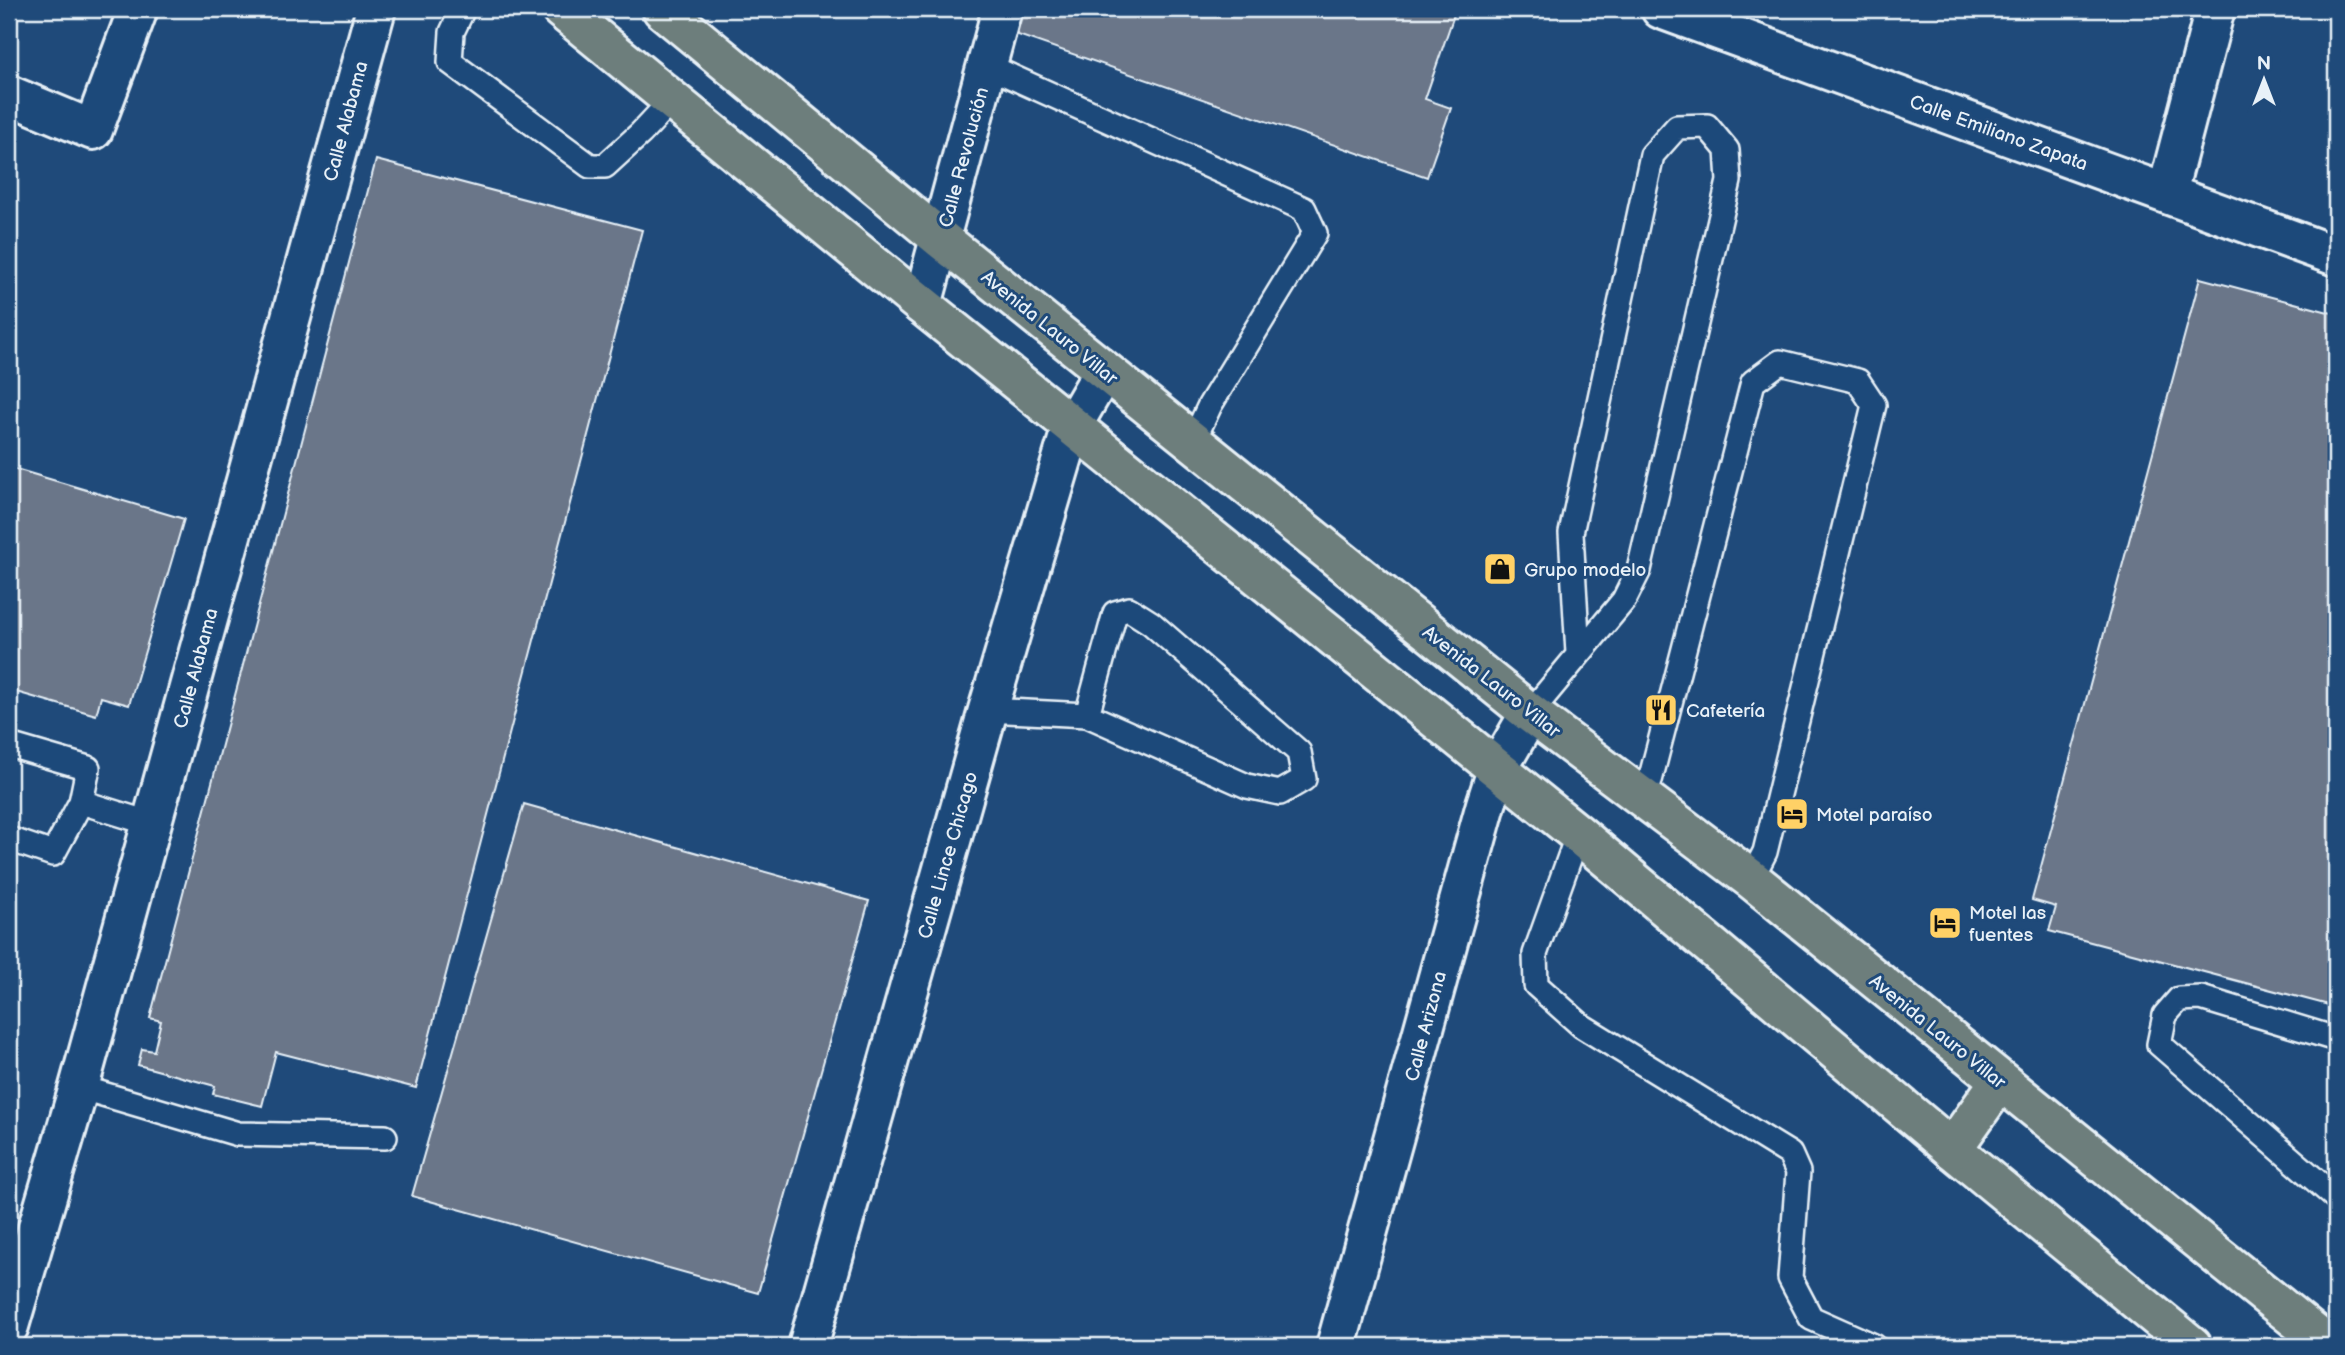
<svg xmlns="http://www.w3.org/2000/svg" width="2345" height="1355" font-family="'Balsamiq Sans',sans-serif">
<rect width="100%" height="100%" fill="#1f4a7a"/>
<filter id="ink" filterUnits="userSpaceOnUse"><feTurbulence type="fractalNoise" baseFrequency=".0143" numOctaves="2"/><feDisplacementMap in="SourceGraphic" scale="14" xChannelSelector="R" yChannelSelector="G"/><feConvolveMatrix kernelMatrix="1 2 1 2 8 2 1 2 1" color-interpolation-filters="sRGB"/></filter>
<g filter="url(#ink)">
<g fill="#6a7689" stroke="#e8f1f8" stroke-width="2">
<polygon points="1024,9 1456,9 1425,99 1451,108 1427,177 1015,34"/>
<polygon points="376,160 642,230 416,1088 276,1052 262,1106 213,1094 215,1086 138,1065 142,1049 154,1051 161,1021 150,1018"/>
<polygon points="2200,278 2336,314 2336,1007 2049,931 2056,907 2032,900"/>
<polygon points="9,467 184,519 129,705 101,697 96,715 9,690"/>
<polygon points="524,804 869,901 758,1293 412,1196"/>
</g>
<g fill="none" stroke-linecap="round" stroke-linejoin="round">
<defs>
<g id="lane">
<polyline points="463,9 452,32 450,62 590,166 605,166 641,133 673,99"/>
<polyline points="988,66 1304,209 1315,233 1210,405 1193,441"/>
<polyline points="988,710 1087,715 1247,786 1280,793 1304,779 1299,752 1151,623 1129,609 1115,613 1087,715"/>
<polyline points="1530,713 1624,600 1639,570 1729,181 1727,150 1707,126 1677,127 1652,155 1571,533 1578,653"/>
<polyline points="9,745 88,768 81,802 53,854 9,839"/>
<polyline points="1645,800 1753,382 1780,362 1858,381 1874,405 1765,852 1751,879"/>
<polyline points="81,802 152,824"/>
<polyline points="1578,834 1535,954 1536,985 1582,1026 1790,1154 1798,1172 1790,1278 1811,1318 1874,1346"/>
<polyline points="2336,1039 2201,998 2179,999 2165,1015 2159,1044 2336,1198"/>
<polyline points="79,1087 238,1134 385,1137"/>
</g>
<g id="street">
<polyline points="1661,9 2336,256"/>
<polyline points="9,95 93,130 138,9"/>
<polyline points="2167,193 2215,9"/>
<polyline points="922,305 1002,9"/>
<polyline points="808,1346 988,710 1072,426 1104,371"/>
<polyline points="1336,1346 1486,804 1497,770 1530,713"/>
</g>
<polyline id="secondary" points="9,1326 79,1087 376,9"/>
<g id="primary">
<polyline points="561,9 922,305 1578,834 1952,1149 2192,1346"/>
<polyline points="662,9 941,239 1530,713 1751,879 2329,1346"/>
<polyline points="1952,1149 2000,1081"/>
</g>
</defs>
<use href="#lane" stroke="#e8f1f8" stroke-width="28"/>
<use href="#street" stroke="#e8f1f8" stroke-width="44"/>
<use href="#secondary" stroke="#e8f1f8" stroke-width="44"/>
<use href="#primary" stroke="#e8f1f8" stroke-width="44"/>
<use href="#lane" stroke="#1f4a7a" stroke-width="23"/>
<use href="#street" stroke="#1f4a7a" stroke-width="38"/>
<use href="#secondary" stroke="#1f4a7a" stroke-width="38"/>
<use href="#primary" stroke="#6d7e7c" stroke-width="38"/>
</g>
</g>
<defs>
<symbol id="shop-square" viewBox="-11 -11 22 22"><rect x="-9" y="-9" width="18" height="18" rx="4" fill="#ffd166" stroke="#1f4a7a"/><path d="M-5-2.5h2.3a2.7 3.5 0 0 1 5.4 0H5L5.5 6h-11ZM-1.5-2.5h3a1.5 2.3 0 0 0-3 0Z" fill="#111"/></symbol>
<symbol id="restaurant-square" viewBox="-11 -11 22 22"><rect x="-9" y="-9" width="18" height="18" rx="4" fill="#ffd166" stroke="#1f4a7a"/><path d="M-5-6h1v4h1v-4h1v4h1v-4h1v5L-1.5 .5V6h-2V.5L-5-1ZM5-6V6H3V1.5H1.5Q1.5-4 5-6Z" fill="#111"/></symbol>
<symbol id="hotel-square" viewBox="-11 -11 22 22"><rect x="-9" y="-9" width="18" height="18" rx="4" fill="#ffd166" stroke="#1f4a7a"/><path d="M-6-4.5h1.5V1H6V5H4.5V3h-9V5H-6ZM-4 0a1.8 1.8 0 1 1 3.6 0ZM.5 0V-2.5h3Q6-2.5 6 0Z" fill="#111"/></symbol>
</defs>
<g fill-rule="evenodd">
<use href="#shop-square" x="1481" y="550" width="38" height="38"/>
<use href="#restaurant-square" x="1642" y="691" width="38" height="38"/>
<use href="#hotel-square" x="1773" y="795" width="38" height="38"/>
<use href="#hotel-square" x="1926" y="904" width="38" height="38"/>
</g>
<g text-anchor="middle" stroke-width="6" stroke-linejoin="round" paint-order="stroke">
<g font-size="19" fill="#e8f1f8" stroke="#1f4a7a">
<text transform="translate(345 121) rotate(-75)" y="7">Calle Alabama</text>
<text transform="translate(1999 132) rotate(20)" y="7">Calle Emiliano Zapata</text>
<text transform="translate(963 157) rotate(-75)" y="7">Calle Revolución</text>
<text transform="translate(1050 327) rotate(39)" y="7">Avenida Lauro Villar</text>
<text transform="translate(195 668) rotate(-75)" y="7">Calle Alabama</text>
<text transform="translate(1492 681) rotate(38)" y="7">Avenida Lauro Villar</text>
<text transform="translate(947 855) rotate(-74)" y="7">Calle Lince Chicago</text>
<text transform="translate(1425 1026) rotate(-75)" y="7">Calle Arizona</text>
<text transform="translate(1938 1031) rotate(39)" y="7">Avenida Lauro Villar</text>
</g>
<g font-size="19" fill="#e8f1f8" stroke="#1f4a7a" text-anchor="start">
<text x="1524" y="576">Grupo modelo</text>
<text x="1686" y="717">Cafetería</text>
<text x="1816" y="821">Motel paraíso</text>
<text x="1969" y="919">Motel las<tspan x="1969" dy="22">fuentes</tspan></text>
</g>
</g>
<rect width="2345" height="1355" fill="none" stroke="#1f4a7a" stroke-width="35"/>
<rect x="18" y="18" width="2310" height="1320" fill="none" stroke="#e8f1f8" stroke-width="2.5" filter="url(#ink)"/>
<g transform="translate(2264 80)" stroke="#1f4a7a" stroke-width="5" paint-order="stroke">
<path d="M0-5L12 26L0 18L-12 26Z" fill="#e8f1f8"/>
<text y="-10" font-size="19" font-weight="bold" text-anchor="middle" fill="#e8f1f8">N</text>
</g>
</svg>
